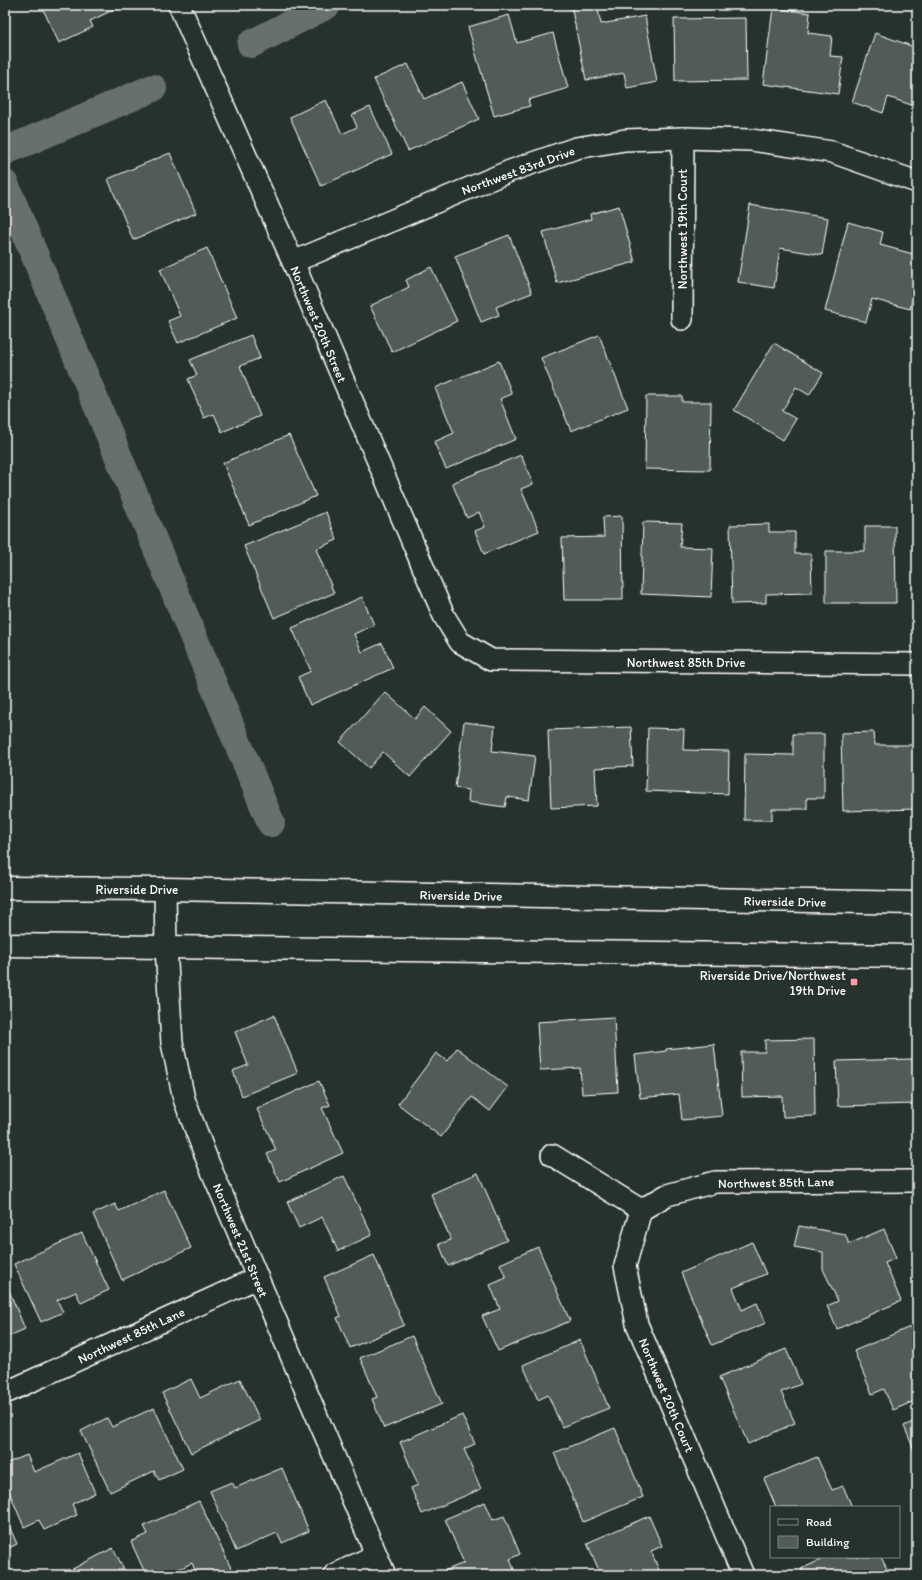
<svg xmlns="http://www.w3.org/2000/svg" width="922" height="1580" font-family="Itim,sans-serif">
<rect width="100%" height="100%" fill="#26332d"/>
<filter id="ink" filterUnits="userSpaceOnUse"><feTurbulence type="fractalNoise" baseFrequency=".025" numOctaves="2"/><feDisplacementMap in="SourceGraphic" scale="8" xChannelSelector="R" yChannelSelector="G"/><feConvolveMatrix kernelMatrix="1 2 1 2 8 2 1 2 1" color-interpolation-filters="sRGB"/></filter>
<g filter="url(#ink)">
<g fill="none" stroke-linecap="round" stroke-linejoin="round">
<g stroke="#67706c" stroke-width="28">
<polyline points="251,44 327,5"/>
<polyline points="5,151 153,88"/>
<polyline points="5,184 271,823"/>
</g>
</g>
<g fill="#515c57" stroke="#fff">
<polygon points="41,5 115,5 117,8 90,21 93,27 59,43"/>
<polygon points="571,5 597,5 601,24 645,16 657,82 627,88 624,73 586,80"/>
<polygon points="773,8 810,13 808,33 832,36 830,56 843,57 838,94 763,84"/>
<polygon points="509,15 517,43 553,33 568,88 528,100 530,106 494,116 468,27"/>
<polygon points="746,18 747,80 675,81 674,19"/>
<polygon points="875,33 917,48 917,107 888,97 883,113 852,102"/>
<polygon points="408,64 424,99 462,82 479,119 408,151 374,79"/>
<polygon points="326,100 342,134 357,127 352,115 370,107 392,154 321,186 290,117"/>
<polygon points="170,153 196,213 133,240 108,179"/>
<polygon points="750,205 828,218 822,255 780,248 774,288 738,282"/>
<polygon points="619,206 635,262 557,283 543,232 591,219 590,214"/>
<polygon points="848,222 883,232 880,245 917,255 917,282 910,309 872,299 866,322 825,311"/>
<polygon points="509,235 532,293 496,307 499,315 481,322 455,256"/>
<polygon points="207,248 237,318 178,343 168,321 180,316 160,269"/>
<polygon points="431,267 457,321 392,352 370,306 409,287 406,280"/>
<polygon points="251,335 260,358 240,366 260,416 222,432 214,414 204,418 188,379 197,375 190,360"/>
<polygon points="599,335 628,408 571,431 541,358"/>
<polygon points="774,343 823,373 809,395 796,387 782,411 796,419 783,440 734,410"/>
<polygon points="499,361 512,394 500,399 516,439 446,469 434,442 454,433 435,388"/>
<polygon points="646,396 682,396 682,402 711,402 710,470 645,469"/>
<polygon points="289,435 316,496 249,525 223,463"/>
<polygon points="521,455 533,484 521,489 539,531 484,554 475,531 485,527 479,512 467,518 452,483"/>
<polygon points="326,512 337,540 316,549 334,593 274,618 244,546"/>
<polygon points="622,516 623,600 564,600 562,538 604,537 603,517"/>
<polygon points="643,522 682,523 680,547 713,548 711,597 641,594"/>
<polygon points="769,524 769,532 795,532 795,554 811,554 812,593 766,594 766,603 732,604 730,525"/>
<polygon points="865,526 895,526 896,603 826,603 826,551 865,551"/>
<polygon points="362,597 374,625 354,634 362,652 382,643 393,668 310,705 298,677 311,671 292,628"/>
<polygon points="385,692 415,719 425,707 451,731 410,777 383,752 369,768 340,742"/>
<polygon points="464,722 495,726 492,751 535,756 529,800 507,797 505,807 468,802 469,790 455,788"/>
<polygon points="631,727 633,766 595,768 597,806 551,808 548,730"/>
<polygon points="648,728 684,729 683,750 729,751 728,794 646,791"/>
<polygon points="874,732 875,745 917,745 917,809 843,811 841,733"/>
<polygon points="793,734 824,734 824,798 807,798 807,809 772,809 772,820 744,820 745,754 793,755"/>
<polygon points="274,1015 298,1073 242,1096 233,1071 248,1065 235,1032"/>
<polygon points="614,1017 618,1092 582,1094 580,1068 540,1070 537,1022"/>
<polygon points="814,1039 815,1116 783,1117 782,1096 742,1097 741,1052 765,1052 765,1040"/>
<polygon points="714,1044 722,1116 682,1120 679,1094 640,1098 635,1055 666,1051 666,1049"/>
<polygon points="457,1048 508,1087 490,1111 472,1097 441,1137 398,1104 436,1053 447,1061"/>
<polygon points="914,1059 916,1104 838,1106 836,1061"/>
<polygon points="319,1081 330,1105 322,1108 343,1153 280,1182 267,1154 276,1150 257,1109"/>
<polygon points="478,1173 507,1240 448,1266 439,1244 451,1240 431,1194"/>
<polygon points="344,1176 372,1235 338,1251 322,1217 299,1228 287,1202"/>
<polygon points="164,1190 191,1248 122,1280 93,1214 115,1204 119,1211"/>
<polygon points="799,1226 845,1234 849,1244 884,1229 896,1258 885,1263 901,1301 837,1329 827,1306 838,1301 823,1269 823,1252 794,1247"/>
<polygon points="82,1233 109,1290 81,1303 76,1292 57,1300 63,1312 41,1322 14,1264"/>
<polygon points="752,1242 766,1274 733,1288 742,1310 757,1303 766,1323 712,1345 681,1273"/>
<polygon points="538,1247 570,1321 498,1351 482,1316 500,1309 490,1285 506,1278 500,1264"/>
<polygon points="374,1255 404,1325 350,1348 337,1318 341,1316 324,1277"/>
<polygon points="5,1281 25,1329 5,1338"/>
<polygon points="917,1324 917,1400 893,1410 884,1389 872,1394 854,1351"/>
<polygon points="412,1336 442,1404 384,1428 372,1399 377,1397 360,1358"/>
<polygon points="580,1340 609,1408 562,1427 548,1395 538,1400 523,1365"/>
<polygon points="786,1349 801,1384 781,1392 795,1423 748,1444 719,1377"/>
<polygon points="191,1379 200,1398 240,1379 260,1420 191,1453 162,1393"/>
<polygon points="154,1408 183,1469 159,1480 154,1471 110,1492 81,1431 107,1418 112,1427"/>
<polygon points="462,1415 475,1444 464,1449 481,1489 422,1514 411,1488 418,1485 400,1442"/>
<polygon points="917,1420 917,1457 904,1426"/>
<polygon points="615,1428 643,1497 583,1522 554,1453"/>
<polygon points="78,1453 95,1493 72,1504 77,1515 44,1530 39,1520 24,1527 5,1482 5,1464 27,1455 34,1472"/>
<polygon points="817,1457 832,1490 843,1486 852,1507 776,1507 764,1479"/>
<polygon points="282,1468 309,1531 282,1543 277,1533 236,1551 210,1491 232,1482 235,1488"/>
<polygon points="199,1501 231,1568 216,1575 197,1575 192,1563 166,1575 146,1575 131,1542 148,1534 144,1526"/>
<polygon points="485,1502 493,1520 504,1516 520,1554 510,1559 516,1575 446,1575 444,1571 464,1563 445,1519"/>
<polygon points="649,1516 662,1546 651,1551 661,1575 601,1575 587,1543"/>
<polygon points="5,1517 17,1544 5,1550"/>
<polygon points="113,1548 127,1575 61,1575"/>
<polygon points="827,1557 881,1557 889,1573 885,1575 804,1575 801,1569"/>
</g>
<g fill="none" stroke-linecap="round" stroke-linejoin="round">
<defs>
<g id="minor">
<polyline points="179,5 293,262 444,616 460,642 491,660 917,664"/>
<polyline points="293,262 510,171 576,148 625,140 683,138 751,140 832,152 917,182"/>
<polyline points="682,319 683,138"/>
<polyline points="165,889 166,948 172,1043 184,1099 208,1162 385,1575"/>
<polyline points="552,1155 641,1210"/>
<polyline points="641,1210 625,1266 637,1324 743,1575"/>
<polyline points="641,1210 667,1195 715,1182 917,1181"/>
<polyline points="5,1393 257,1278"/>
<polyline points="334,1575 376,1555"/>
</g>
<g id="tertiary">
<polyline points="5,888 165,889 917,903"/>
<path d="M5 945C309 951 613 951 917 956"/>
</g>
</defs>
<use href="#minor" stroke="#fff" stroke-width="24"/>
<use href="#tertiary" stroke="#fff" stroke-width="25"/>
<use href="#minor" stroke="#26332d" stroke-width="21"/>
<use href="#tertiary" stroke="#26332d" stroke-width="22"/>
</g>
</g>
<rect fill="#ff9aa2" stroke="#26332d" stroke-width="1.5" x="850" y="978" width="8" height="8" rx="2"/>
<g text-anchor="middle" stroke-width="3" stroke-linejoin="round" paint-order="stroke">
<g font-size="13" fill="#fff" stroke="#26332d">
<text transform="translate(518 170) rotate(-20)" y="5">Northwest 83rd Drive</text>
<text transform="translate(682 229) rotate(-90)" y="5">Northwest 19th Court</text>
<text transform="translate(319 324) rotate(67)" y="5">Northwest 20th Street</text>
<text x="686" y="667">Northwest 85th Drive</text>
<text x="137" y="894">Riverside Drive</text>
<text transform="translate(461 895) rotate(1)" y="5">Riverside Drive</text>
<text transform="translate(785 901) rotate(1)" y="5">Riverside Drive</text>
<text transform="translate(776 1182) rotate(-1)" y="5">Northwest 85th Lane</text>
<text transform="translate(241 1240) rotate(67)" y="5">Northwest 21st Street</text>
<text transform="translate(131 1335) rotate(-25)" y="5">Northwest 85th Lane</text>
<text transform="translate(667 1395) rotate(67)" y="5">Northwest 20th Court</text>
</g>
<g font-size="13" fill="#fff" stroke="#26332d" text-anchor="end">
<text x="846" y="980">Riverside Drive/Northwest<tspan x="846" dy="15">19th Drive</tspan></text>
</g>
</g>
<rect width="922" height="1580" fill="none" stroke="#26332d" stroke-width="20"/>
<rect x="10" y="10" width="902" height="1560" fill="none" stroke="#fff" stroke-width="1.5" filter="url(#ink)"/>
<rect x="770" y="1506" width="130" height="52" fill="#26332d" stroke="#7d8581"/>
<rect x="778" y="1519" width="20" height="6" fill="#26332d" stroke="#7d8581"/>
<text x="806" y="1526" font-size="12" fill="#ffffff">Road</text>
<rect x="778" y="1536" width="20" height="12" fill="#515c57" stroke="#7d8581"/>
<text x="806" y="1546" font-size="12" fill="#ffffff">Building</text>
</svg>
